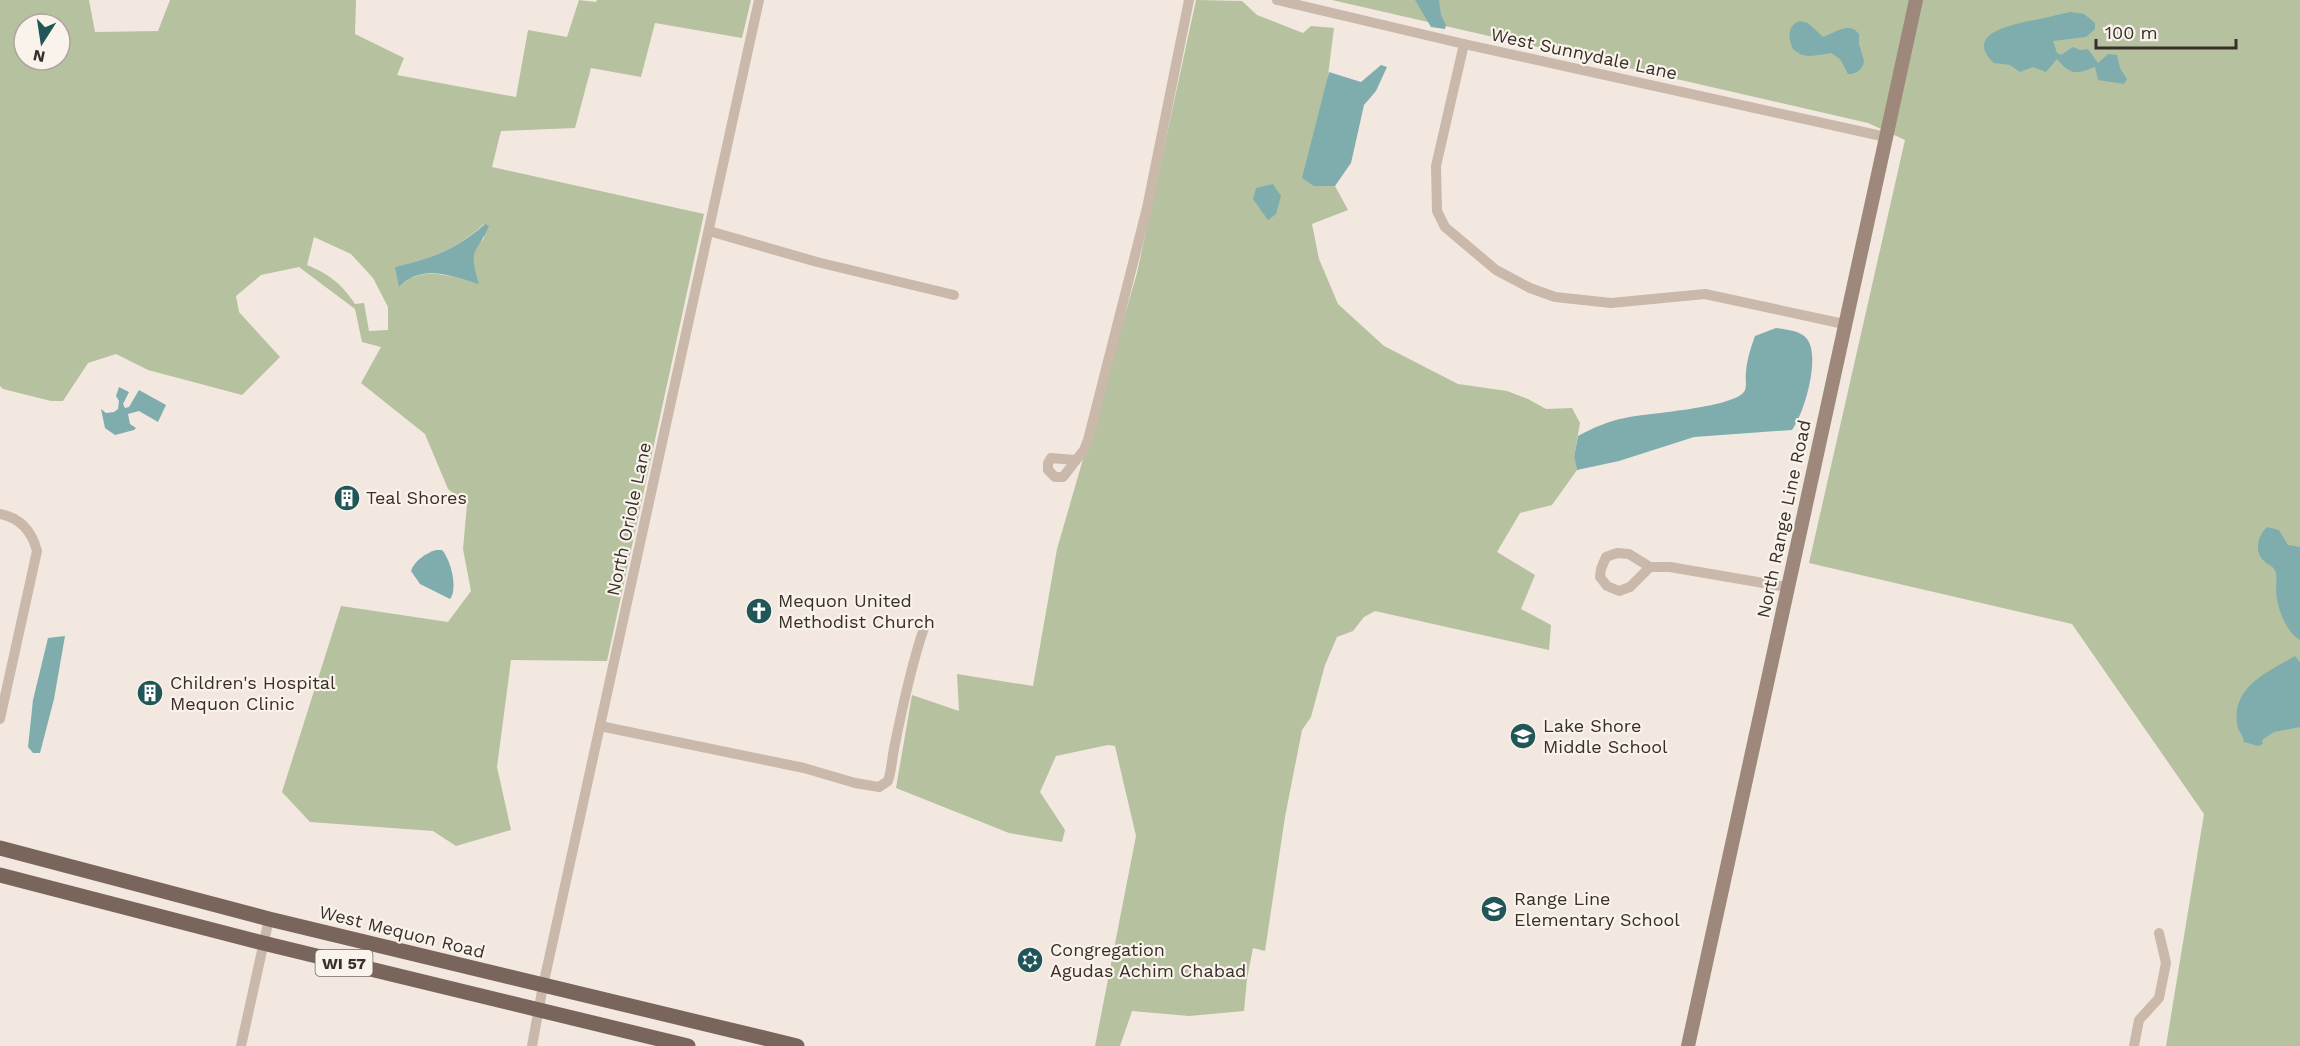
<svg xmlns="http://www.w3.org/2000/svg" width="2300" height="1046" font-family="'Work Sans',sans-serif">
<rect width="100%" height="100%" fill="#f2e8df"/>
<g fill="#b6c19f" fill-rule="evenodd">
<path d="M0 0H89L95 32 158 31 170 0H356L355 34 404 58 397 75 516 97 528 30 567 37 579 0 596 2 597 0H751L742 38 655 23 641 77 591 68 575 128 501 131 492 167 704 214 607 661 511 660 497 767 511 830 456 846 433 831 310 822 282 792 341 606 448 622 471 591 463 549 467 504 448 489 425 434 361 383 381 347 362 342 355 309 299 267 261 275 236 296 239 312 280 357 242 395 148 370 116 354 88 363 63 401H51L3 389 0 386ZM24 24H60V60H24ZM484 224V238L474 250 472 259 478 283C452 277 422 264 400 286L396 267C432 258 456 250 484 224ZM314 237 351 254 373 278 388 307V330L369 331 364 303 355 304C342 284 329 274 307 265Z"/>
<polygon points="1196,0 1242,1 1257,15 1303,33 1311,26 1334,28 1314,186 1335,186 1348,210 1312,224 1319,259 1338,304 1384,346 1458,384 1507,391 1528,399 1546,409 1572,408 1580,423 1574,457 1577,470 1552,505 1520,513 1497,552 1535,575 1521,609 1551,625 1549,650 1375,611 1364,617 1353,631 1337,637 1325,665 1311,717 1302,730 1285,817 1265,951 1253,948 1247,979 1244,1011 1189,1016 1132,1011 1120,1046 1095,1046 1136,836 1115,746 1108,745 1056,756 1040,792 1065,830 1062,842 1009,833 896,788 912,695 959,711 957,674 1033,686 1057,549 1137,273"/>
<polygon points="1332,0 2300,0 2300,1046 2166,1046 2204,814 2072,624 1809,563 1905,140 1868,123"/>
</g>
<g fill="#7fadae">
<polygon points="1415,0 1439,0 1441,15 1446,25 1445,29 1431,27"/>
<path d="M2071 12 2084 14 2095 23V29L2086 37 2053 41 2057 53 2061 55 2073 47 2080 50 2088 49 2098 63 2108 54 2117 55 2120 68 2127 79 2124 84 2098 80 2095 67C2077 74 2071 76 2057 59L2046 72 2033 67 2020 72 2010 65 1994 63C1962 33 2015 24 2034 20 2047 18 2059 14 2071 12Z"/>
<path d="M1800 21 1808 23 1823 37C1835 33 1849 21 1859 34V44L1864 61C1863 69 1856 75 1848 74L1840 59 1831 53C1816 55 1805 60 1793 49 1788 38 1787 25 1800 21Z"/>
<polygon points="1381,65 1387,67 1376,91 1364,105 1351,163 1335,186 1314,186 1302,178 1329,72 1361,82"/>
<polygon points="1273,184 1281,196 1276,214 1268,220 1253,199 1256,188"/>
<path d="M485 224 489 226C475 257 468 247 479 284 451 276 422 263 399 287L395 267C432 258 456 250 485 224Z"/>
<path d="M1776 328C1786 330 1800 330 1807 339 1821 357 1804 414 1792 430L1694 437 1619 461 1577 470 1574 457 1578 436C1593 428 1608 421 1625 418 1646 413 1738 408 1745 390 1747 385 1745 377 1746 372 1747 359 1751 347 1755 336Z"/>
<polygon points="119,387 129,392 123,404 125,408 129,407 139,390 166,405 158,422 139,411 128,414 130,424 136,428 134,430 115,435 105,428 101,409 106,413 114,412 118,409 119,401 116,396"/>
<path d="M2267 527 2279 530 2288 545 2300 547V640C2285 631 2278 609 2276 592 2276 586 2277 579 2276 573 2274 565 2268 566 2263 560 2254 551 2258 535 2267 527Z"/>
<path d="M436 550H442C451 560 458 589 450 599L420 584 411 571C414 561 426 553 436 550Z"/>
<polygon points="65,636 54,699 40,753 33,753 28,747 33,700 48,638"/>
<path d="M2295 656 2300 662V727L2274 732 2262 740 2263 744 2258 746 2244 742C2243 735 2238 731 2237 724 2232 686 2268 672 2295 656Z"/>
</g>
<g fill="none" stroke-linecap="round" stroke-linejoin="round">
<g stroke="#cab8ab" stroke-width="10">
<polyline points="1277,0 1464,44 1886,137"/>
<polyline points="1464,44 1436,166 1437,211 1445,227 1496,270 1530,288 1555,297 1611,303 1705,294 1844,324"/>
<polyline points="709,231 817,262 954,295"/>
<polyline points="1075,460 1051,458 1048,463 1048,470 1055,477 1063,477 1084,450 1088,440 1147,208 1189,0"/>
<path d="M0 514C21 518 32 532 37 551L0 719"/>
<polyline points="1650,567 1630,587 1619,591 1607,586 1600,577 1601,569 1606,557 1617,553 1629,554 1650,567 1670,567 1787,587"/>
<path d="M600 726 804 768 855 783 879 787 888 781C892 769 892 756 895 744 903 704 911 666 924 628"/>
<polyline points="241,1046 269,919"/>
<polyline points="532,1046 543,986 759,0"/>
<polyline points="2134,1046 2139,1020 2159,998 2166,963 2159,933"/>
</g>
<polyline stroke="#9e887c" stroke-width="14" points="1688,1046 1916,0"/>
<g stroke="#79655c" stroke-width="15">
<polyline points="0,848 269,919 797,1046"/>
<polyline points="0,875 263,943 688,1046"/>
</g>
</g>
<defs>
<symbol id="building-disc" viewBox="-11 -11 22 22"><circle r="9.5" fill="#215658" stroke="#f9f3eb"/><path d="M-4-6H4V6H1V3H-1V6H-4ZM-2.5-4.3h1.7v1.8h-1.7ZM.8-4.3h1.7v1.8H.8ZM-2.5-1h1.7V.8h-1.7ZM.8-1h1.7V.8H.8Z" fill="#fff"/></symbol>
<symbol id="church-disc" viewBox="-11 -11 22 22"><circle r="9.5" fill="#215658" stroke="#f9f3eb"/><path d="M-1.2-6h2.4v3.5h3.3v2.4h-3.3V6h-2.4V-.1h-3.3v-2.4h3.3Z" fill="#fff"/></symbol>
<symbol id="school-disc" viewBox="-11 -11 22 22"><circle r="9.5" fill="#215658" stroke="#f9f3eb"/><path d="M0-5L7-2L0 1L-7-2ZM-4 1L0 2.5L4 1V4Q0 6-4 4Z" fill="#fff"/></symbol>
<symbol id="synagogue-disc" viewBox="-11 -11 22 22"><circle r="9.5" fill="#215658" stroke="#f9f3eb"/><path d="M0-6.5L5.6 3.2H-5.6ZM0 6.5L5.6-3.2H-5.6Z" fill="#fff"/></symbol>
</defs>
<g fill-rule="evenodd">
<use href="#building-disc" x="332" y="483" width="30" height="30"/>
<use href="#church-disc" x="744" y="596" width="30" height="30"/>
<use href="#building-disc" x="135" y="678" width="30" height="30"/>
<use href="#school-disc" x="1508" y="721" width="30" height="30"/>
<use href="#school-disc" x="1479" y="894" width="30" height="30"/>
<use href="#synagogue-disc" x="1015" y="945" width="30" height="30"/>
</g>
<g text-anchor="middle" stroke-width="4.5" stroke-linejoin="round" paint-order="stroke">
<rect fill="#f9f3eb" stroke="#726964" stroke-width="1.5" x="315.5" y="950" width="57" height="26" rx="4.5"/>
<g font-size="16" font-weight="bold" fill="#382e2a">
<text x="344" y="969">WI 57</text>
</g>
<g font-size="18" fill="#382e2a" stroke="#f9f3eb">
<text transform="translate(1584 54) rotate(12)" y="6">West Sunnydale Lane</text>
<text transform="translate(629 519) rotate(-78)" y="6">North Oriole Lane</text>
<text transform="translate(1784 519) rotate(-78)" y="6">North Range Line Road</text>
<text transform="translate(402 932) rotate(14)" y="6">West Mequon Road</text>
</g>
<g font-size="18" fill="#382e2a" stroke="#f9f3eb" text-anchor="start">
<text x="366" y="504">Teal Shores</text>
<text x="778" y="607">Mequon United<tspan x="778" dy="21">Methodist Church</tspan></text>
<text x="170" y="689">Children's Hospital<tspan x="170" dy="21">Mequon Clinic</tspan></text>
<text x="1543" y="732">Lake Shore<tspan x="1543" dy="21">Middle School</tspan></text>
<text x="1514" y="905">Range Line<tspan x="1514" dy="21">Elementary School</tspan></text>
<text x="1050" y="956">Congregation<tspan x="1050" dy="21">Agudas Achim Chabad</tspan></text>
</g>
</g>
<g transform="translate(42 42) rotate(192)"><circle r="28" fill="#f9f3eb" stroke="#aca49e" stroke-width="1.5"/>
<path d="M0-4.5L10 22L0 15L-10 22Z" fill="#215658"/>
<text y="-9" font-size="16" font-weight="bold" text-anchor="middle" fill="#382e2a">N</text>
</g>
<path d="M2096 39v9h140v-9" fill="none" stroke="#382e2a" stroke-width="3"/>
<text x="2105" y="39" font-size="18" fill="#382e2a" stroke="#f9f3eb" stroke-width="4.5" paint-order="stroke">100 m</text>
</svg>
